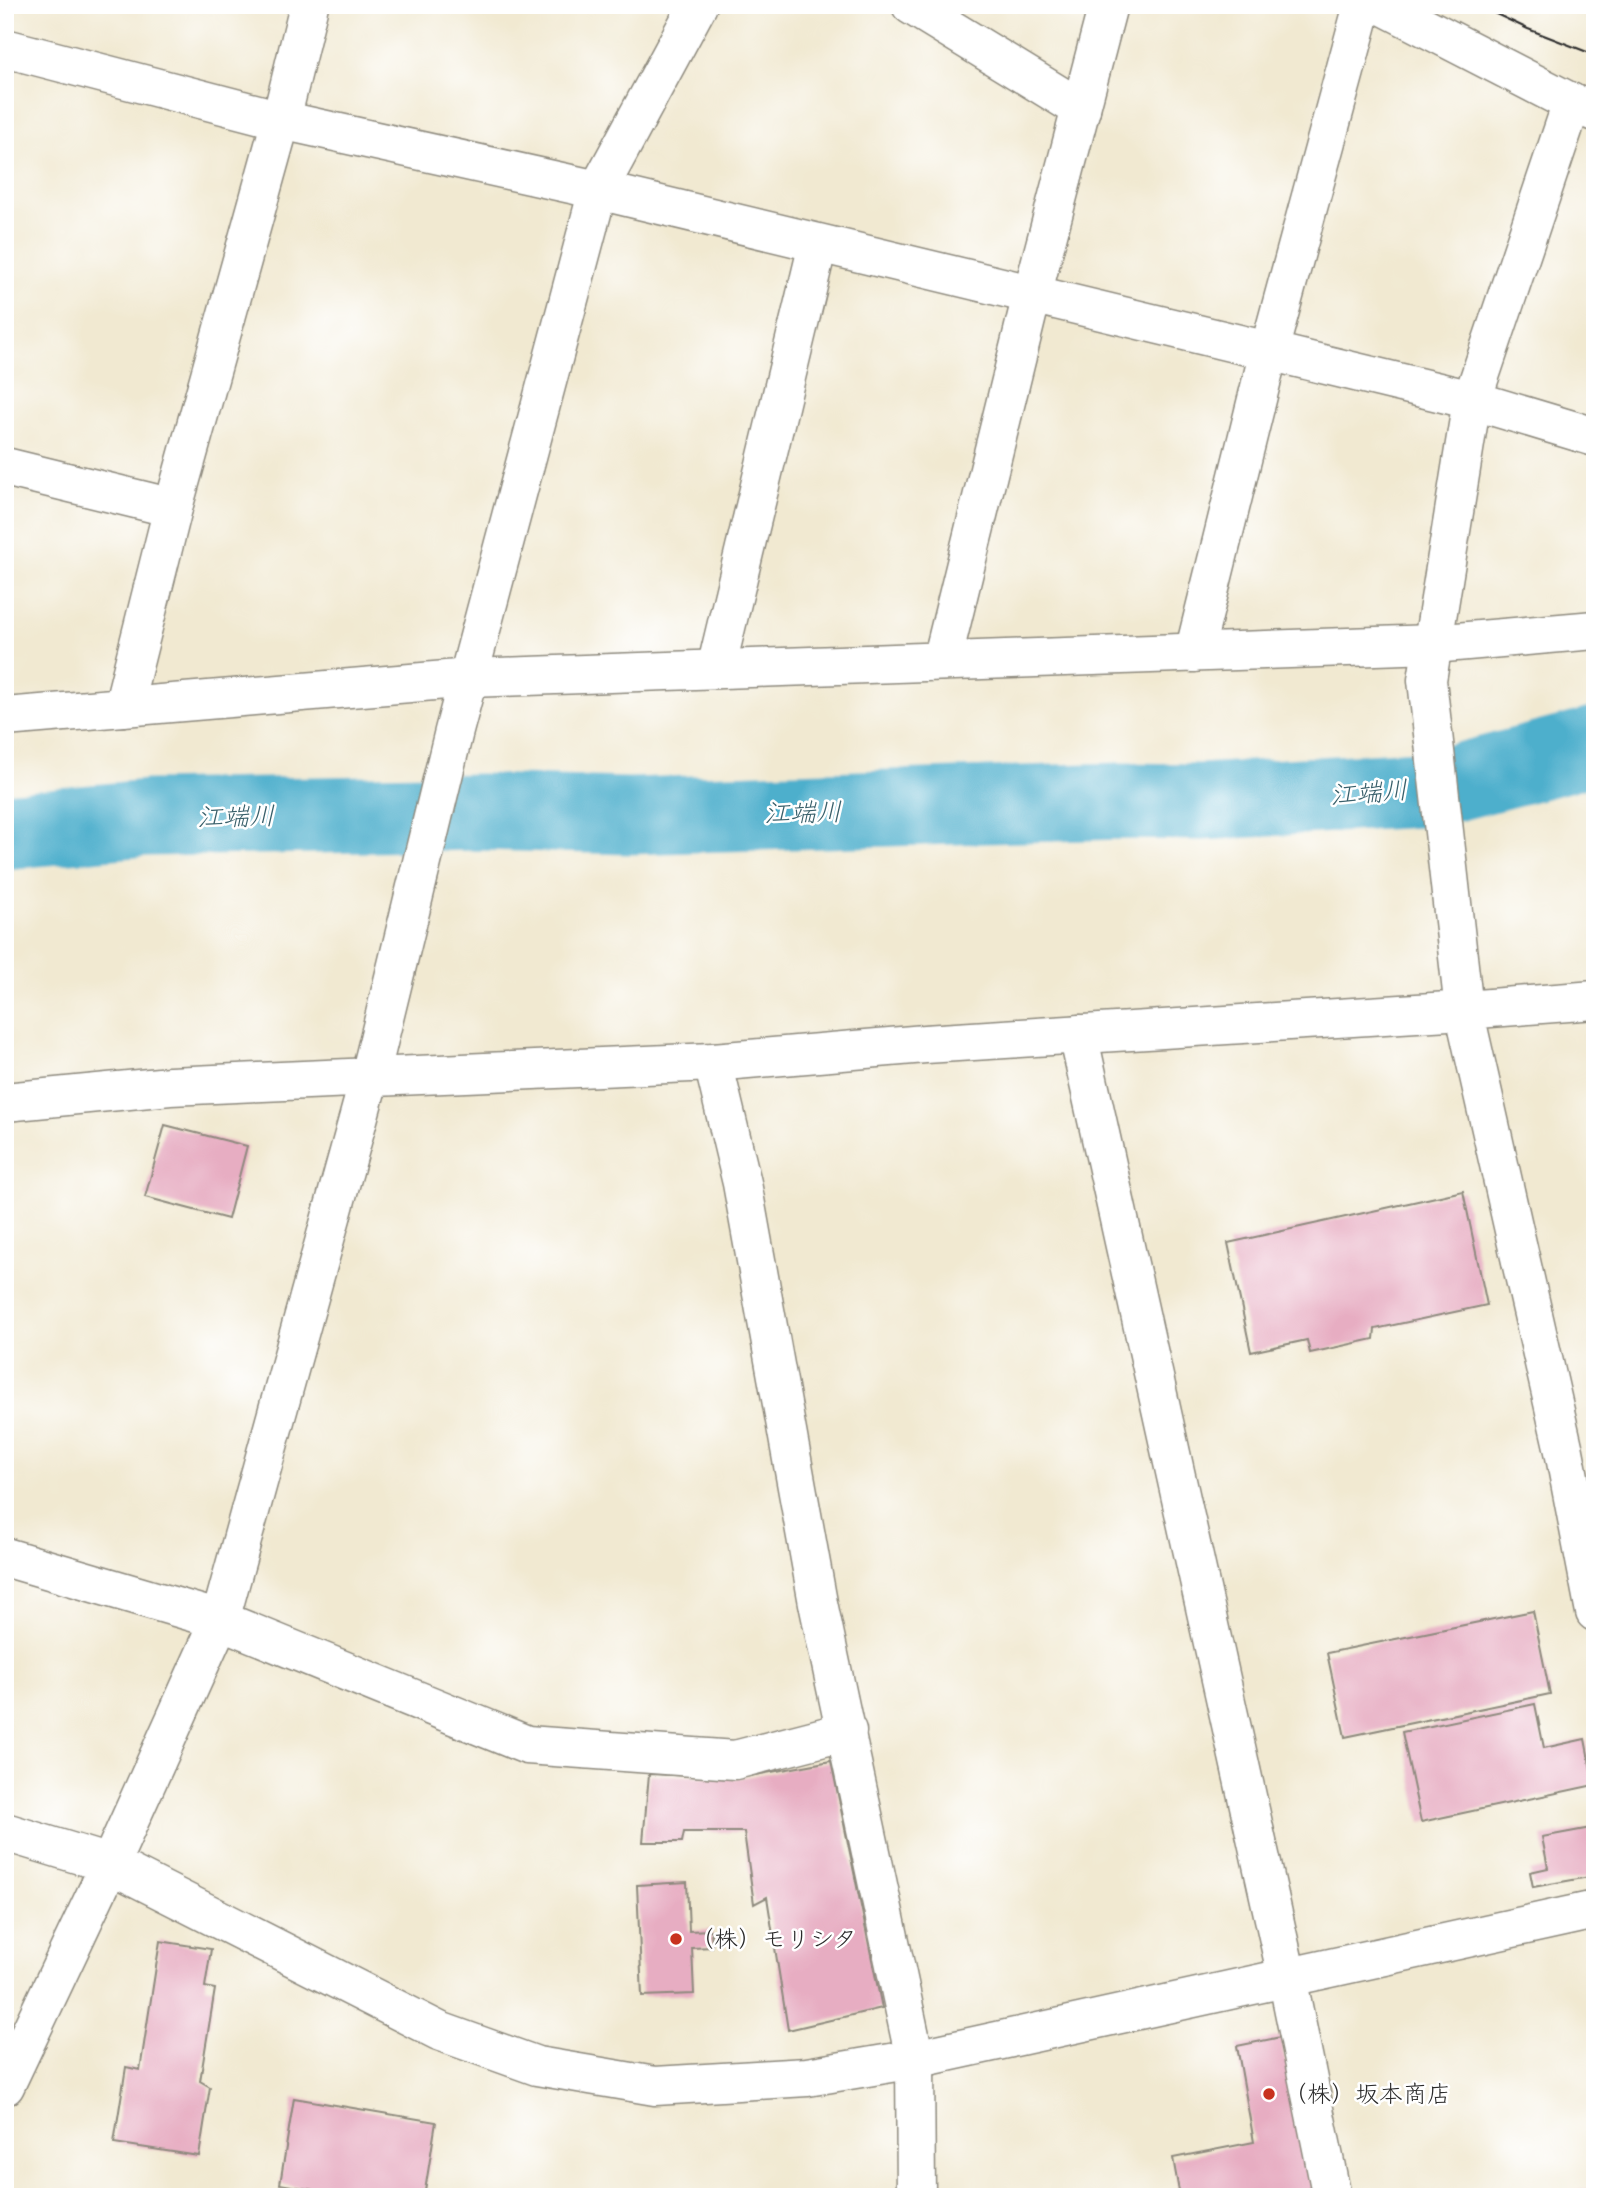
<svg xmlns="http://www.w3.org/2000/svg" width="1600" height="2202" font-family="Dekko,'Klee One',sans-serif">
<rect width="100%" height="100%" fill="#fff"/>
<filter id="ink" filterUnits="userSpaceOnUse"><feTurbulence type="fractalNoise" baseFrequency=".0143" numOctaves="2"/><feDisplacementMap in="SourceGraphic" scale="14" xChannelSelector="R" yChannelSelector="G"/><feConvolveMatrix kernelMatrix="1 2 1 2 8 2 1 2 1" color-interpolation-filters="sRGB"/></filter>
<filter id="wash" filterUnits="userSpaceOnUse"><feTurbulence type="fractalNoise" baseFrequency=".00686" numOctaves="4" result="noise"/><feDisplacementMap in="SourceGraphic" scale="28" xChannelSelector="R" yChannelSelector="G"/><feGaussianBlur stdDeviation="1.57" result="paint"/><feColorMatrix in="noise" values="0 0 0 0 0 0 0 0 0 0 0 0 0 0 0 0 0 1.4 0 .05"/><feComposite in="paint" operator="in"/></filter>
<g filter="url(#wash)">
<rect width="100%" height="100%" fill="#f1e9d1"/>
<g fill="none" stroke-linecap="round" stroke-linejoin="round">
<polyline stroke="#4dafcc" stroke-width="77" points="5,831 146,818 481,812 629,816 1121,801 1201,802 1435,788 1595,746"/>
</g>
<g id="blocks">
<g fill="#e7adc2">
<polygon points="165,1125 247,1146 228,1219 145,1197"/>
<polygon points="1463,1191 1487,1305 1375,1329 1374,1339 1310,1353 1307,1340 1251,1352 1228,1243"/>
<polygon points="1533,1611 1550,1694 1345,1737 1327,1653"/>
<polygon points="1535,1704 1544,1748 1585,1739 1594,1785 1421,1822 1402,1732"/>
<polygon points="831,1761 882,2008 788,2030 767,1897 754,1904 744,1832 684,1832 682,1842 643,1842 649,1774 739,1778"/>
<polygon points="1591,1828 1595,1849 1595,1876 1533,1887 1530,1872 1548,1868 1542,1837"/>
<polygon points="687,1882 689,1931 711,1930 712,1947 692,1948 694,1994 642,1996 637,1885"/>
<polygon points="160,1941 211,1949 205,1987 215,1989 200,2081 210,2087 199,2156 114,2143 126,2067 140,2070"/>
<polygon points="1281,2037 1315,2197 1180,2197 1173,2158 1254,2142 1237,2046"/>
<polygon points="294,2098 436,2122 424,2197 354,2197 280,2184"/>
<polygon points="1592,2188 1594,2197 1557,2197 1556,2195"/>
</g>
</g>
</g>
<g filter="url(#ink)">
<use href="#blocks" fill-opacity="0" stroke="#8e8a7e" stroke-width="2"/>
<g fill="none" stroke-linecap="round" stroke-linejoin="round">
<defs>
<g id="minor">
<polyline points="911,5 1081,109"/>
<polyline points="1382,5 1572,103 1595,112"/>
<polyline points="5,48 281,120 598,190 1472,400 1595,437"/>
<polyline points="5,467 173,508"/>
<polyline points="1194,653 1269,351 1363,5"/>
<polyline points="942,661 1032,295 1108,5"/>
<polyline points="716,669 818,244"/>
<polyline points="123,707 173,508 281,120 309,5"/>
<polyline points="5,717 470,678 1433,644 1595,630"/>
<polyline points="1595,1000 1464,1010 1564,1451 1595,1612"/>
<polyline points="1078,1034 1287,1977 1332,2197"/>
<polyline points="713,1062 742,1183 818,1603 915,2059 916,2197"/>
<polyline points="5,1102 170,1086 713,1062 925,1044 1464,1010 1427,680 1472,400 1572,103"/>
<polyline points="5,1557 220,1620 527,1745 735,1760 847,1731"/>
<polyline points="5,1832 110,1864 439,2031 537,2066 655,2086 807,2077 915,2059 1595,1910"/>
<polyline points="5,2086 110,1864 220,1620 370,1076 454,731 598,190 698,5"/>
</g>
</defs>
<use href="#minor" stroke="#8e8a7e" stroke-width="41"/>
<use href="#minor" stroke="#fff" stroke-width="38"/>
<polyline stroke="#2b2b2b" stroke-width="2" points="1477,5 1528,29 1595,55"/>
</g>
</g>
<g fill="#c8321e" stroke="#fff" stroke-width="2.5">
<circle cx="676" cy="1939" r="7"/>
<circle cx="1269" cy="2094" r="7"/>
</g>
<g text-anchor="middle" stroke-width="5" stroke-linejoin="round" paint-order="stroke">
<g font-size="24" fill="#2b2b2b" stroke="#fff" text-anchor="start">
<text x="690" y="1947">（株）モリシタ</text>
<text x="1283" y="2102">（株）坂本商店</text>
</g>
<g font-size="26" font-style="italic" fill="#39606b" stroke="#fff">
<text transform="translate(1369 792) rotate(-4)" y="9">江端川</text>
<text transform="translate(803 812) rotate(-1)" y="9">江端川</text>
<text transform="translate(236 816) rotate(-1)" y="9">江端川</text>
</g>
</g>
<rect width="1600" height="2202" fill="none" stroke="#fff" stroke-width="28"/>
</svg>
